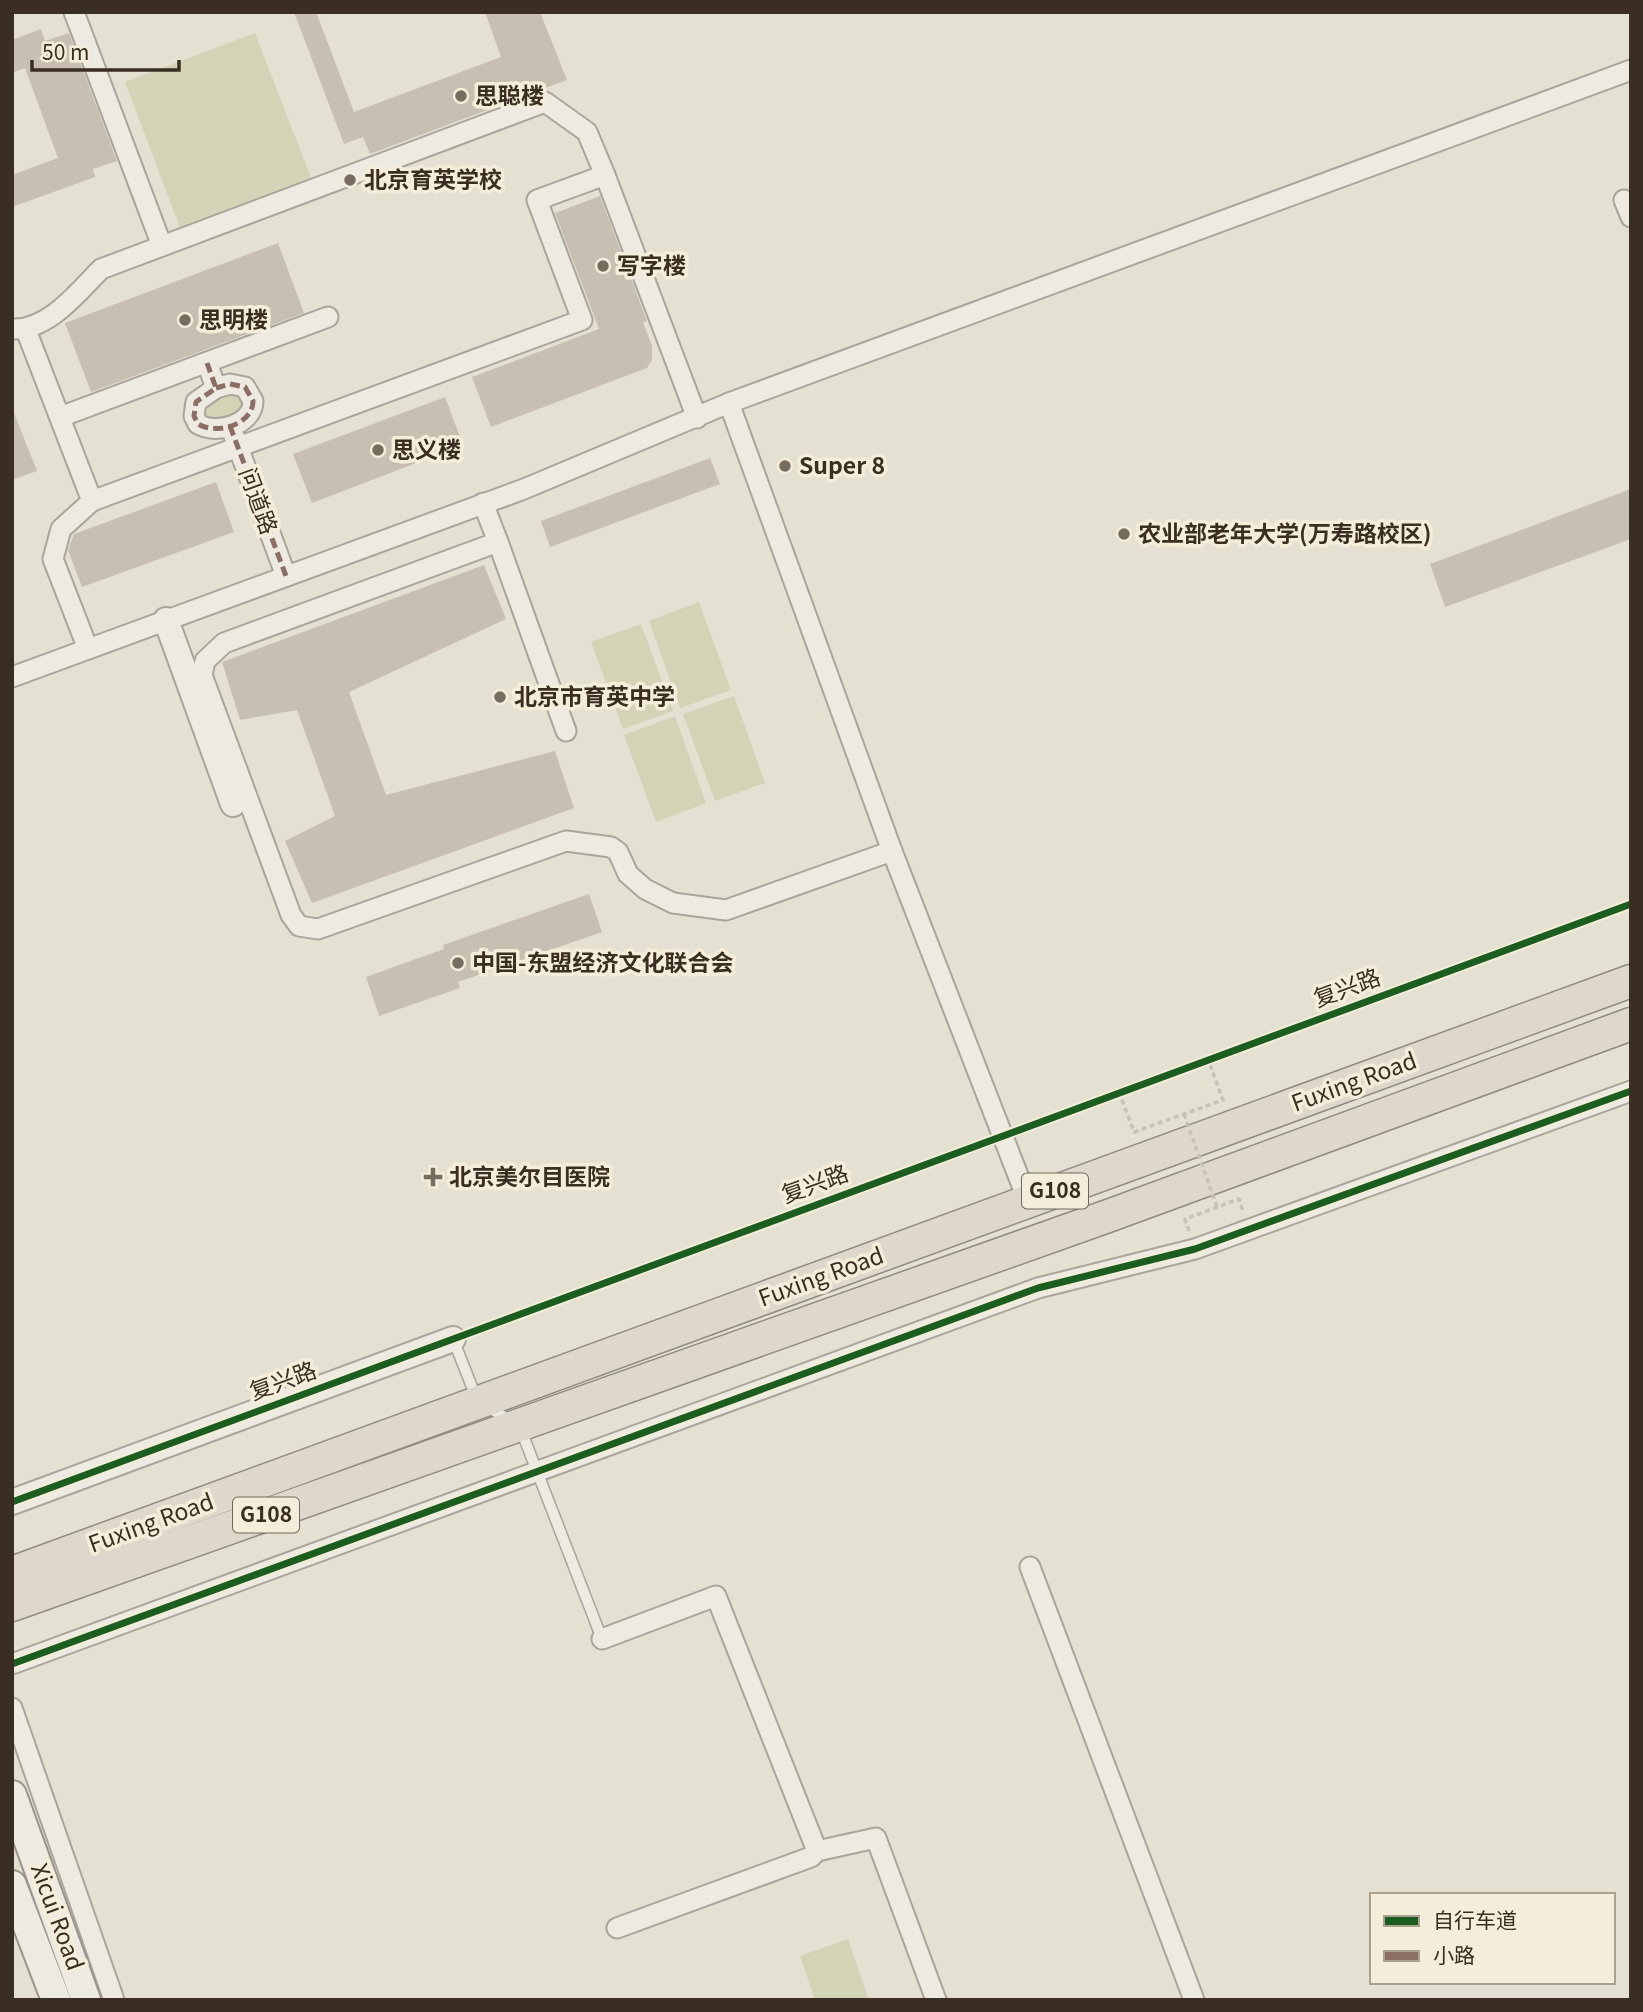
<svg xmlns="http://www.w3.org/2000/svg" width="1643" height="2012" font-family="Georgia,'Noto Sans SC',serif">
<rect width="100%" height="100%" fill="#e4e0d2"/>
<g fill="#d2d4b5">
<polygon points="255,33 313,183 182,233 125,82"/>
<polygon points="233,388 252,403 217,427 195,411"/>
<polygon points="699,602 731,690 680,708 649,621"/>
<polygon points="641,624 673,711 623,729 591,642"/>
<polygon points="734,696 765,783 715,801 683,714"/>
<polygon points="675,716 706,803 656,822 624,735"/>
<polygon points="848,1939 869,2000 815,2000 800,1956"/>
</g>
<g fill="#c8bfb3">
<polygon points="294,12 316,12 354,112 501,57 485,12 540,12 567,80 370,154 363,137 344,144"/>
<polygon points="41,29 45,41 69,33 117,161 93,169 95,177 12,207 12,175 58,158 25,68 12,73 12,40"/>
<polygon points="600,196 647,321 643,322 652,346 652,360 647,368 491,427 472,377 599,329 555,213"/>
<polygon points="278,243 304,313 91,392 65,323"/>
<polygon points="445,397 463,445 312,503 293,454"/>
<polygon points="12,408 37,471 12,480"/>
<polygon points="710,458 720,484 550,547 541,521"/>
<polygon points="216,482 234,532 82,587 68,550 74,534"/>
<polygon points="1631,489 1631,539 1445,607 1430,564"/>
<polygon points="484,565 506,619 349,692 386,795 555,751 574,808 312,903 285,841 335,816 297,710 240,720 222,662"/>
<polygon points="589,894 602,932 458,982 460,988 379,1016 366,977 444,949 443,945"/>
</g>
<g fill="none" stroke-linecap="round" stroke-linejoin="round">
<defs>
<g id="service">
<polyline points="453,1339 478,1402 510,1420"/>
<polyline points="521,1430 602,1639"/>
</g>
<g id="minor">
<polyline points="74,12 162,246"/>
<polyline points="605,175 697,418"/>
<polyline points="1624,200 1631,217"/>
<path d="M12 329C48 331 78 292 101 269L545 102 587 132 605 175 537 200 582 320 92 501 26 330"/>
<path d="M207 363 216 388 196 402 194 416 198 424C216 435 253 425 253 401L245 387 230 384 216 388"/>
<polyline points="729,403 892,851 1028,1201"/>
<polyline points="60,417 328,317"/>
<polyline points="234,436 286,576"/>
<polyline points="483,503 498,542 224,643 205,661 202,675 291,915 299,926 318,929 566,841 611,847 618,852 628,874 645,889 673,903 726,910 892,851"/>
<polyline points="498,542 566,731"/>
<polyline points="88,649 53,559 61,529 92,501"/>
<polyline points="12,677 524,489 729,403 1631,70"/>
<polyline points="1030,1567 1194,2000"/>
<polyline points="602,1639 716,1596 817,1851"/>
<polyline points="12,1664 1038,1288 1195,1249 1631,1091"/>
<polyline points="12,1708 114,2000"/>
<polyline points="617,1928 811,1857 817,1851 876,1838 936,2000"/>
</g>
<g id="tertiary">
<polyline points="166,620 233,804"/>
<polyline points="12,1502 453,1339"/>
</g>
<g id="secondary">
<polyline points="12,1795 86,2000"/>
<polyline points="12,1885 56,2000"/>
</g>
<g id="trunk">
<polyline points="12,1573 1631,981"/>
<polyline points="12,1605 1108,1216 1631,1024"/>
</g>
</defs>
<use href="#service" stroke="#aaa59a" stroke-width="13"/>
<use href="#minor" stroke="#aaa59a" stroke-width="23"/>
<use href="#tertiary" stroke="#aaa59a" stroke-width="28"/>
<use href="#secondary" stroke="#9a948a" stroke-width="32"/>
<use href="#trunk" stroke="#908b81" stroke-width="35"/>
<g stroke="#c6c1b9" stroke-width="3.5" stroke-dasharray="5 3.5" stroke-linecap="butt">
<polyline points="1119,1092 1134,1132 1223,1100 1208,1059"/>
<polyline points="1189,1231 1185,1219 1239,1199 1243,1211"/>
</g>
<use href="#service" stroke="#edeae2" stroke-width="10"/>
<use href="#minor" stroke="#edeae2" stroke-width="19"/>
<use href="#tertiary" stroke="#edeae2" stroke-width="24"/>
<use href="#secondary" stroke="#edeae2" stroke-width="28"/>
<use href="#trunk" stroke="#ded8cc" stroke-width="32"/>
<polyline stroke="#c6c1b9" stroke-width="3.5" stroke-dasharray="5 3.5" stroke-linecap="butt" points="1184,1114 1217,1207"/>
<g stroke="#8d6e63" stroke-width="5" stroke-dasharray="10 5" stroke-linecap="butt">
<path d="M207 363 216 388 196 402 194 416 198 424C216 435 253 425 253 401L245 387 230 384 216 388"/>
<polyline points="230,426 286,576"/>
</g>
<defs>
<g id="cycleway">
<polyline points="12,1502 1631,904"/>
<polyline points="12,1664 1038,1288 1195,1249 1631,1091"/>
</g>
</defs>
<use href="#cycleway" stroke="#f4edd9" stroke-width="11"/>
<use href="#cycleway" stroke="#1b5e20" stroke-width="7"/>
</g>
<g fill="#766c60" stroke="#f4edd9" stroke-width="2.5">
<circle cx="461" cy="96" r="7"/>
<circle cx="350" cy="180" r="7"/>
<circle cx="603" cy="266" r="7"/>
<circle cx="185" cy="320" r="7"/>
<circle cx="378" cy="450" r="7"/>
<circle cx="785" cy="466" r="7"/>
<circle cx="1124" cy="534" r="7"/>
<circle cx="500" cy="697" r="7"/>
<circle cx="458" cy="963" r="7"/>
<path d="M429.5 1166.5h7v7h7v7h-7v7h-7v-7h-7v-7h7z"/>
</g>
<g text-anchor="middle" stroke-width="7" stroke-linejoin="round" paint-order="stroke">
<g fill="#f4edd9" stroke="#726759" stroke-width="2">
<rect x="1022" y="1173.5" width="66" height="35" rx="5"/>
<rect x="233" y="1497.5" width="66" height="35" rx="5"/>
</g>
<g font-size="21" font-weight="bold" fill="#3a2e22">
<text x="1055" y="1198">G108</text>
<text x="266" y="1522">G108</text>
</g>
<g font-size="23" font-weight="bold" fill="#3a2e22" stroke="#f4edd9" text-anchor="start">
<text x="475" y="104">思聪楼</text>
<text x="364" y="188">北京育英学校</text>
<text x="617" y="274">写字楼</text>
<text x="199" y="328">思明楼</text>
<text x="392" y="458">思义楼</text>
<text x="799" y="474">Super 8</text>
<text x="1138" y="542">农业部老年大学(万寿路校区)</text>
<text x="514" y="705">北京市育英中学</text>
<text x="472" y="971">中国-东盟经济文化联合会</text>
<text x="449" y="1185">北京美尔目医院</text>
</g>
<g font-size="23" fill="#3a2e22" stroke="#f4edd9">
<text transform="translate(258 501) rotate(70)" y="8">问道路</text>
<text transform="translate(1347 988) rotate(-20)" y="8">复兴路</text>
<text transform="translate(1354 1082) rotate(-20)" y="8">Fuxing Road</text>
<text transform="translate(815 1184) rotate(-20)" y="8">复兴路</text>
<text transform="translate(821 1277) rotate(-20)" y="8">Fuxing Road</text>
<text transform="translate(283 1381) rotate(-20)" y="8">复兴路</text>
<text transform="translate(151 1523) rotate(-20)" y="8">Fuxing Road</text>
<text transform="translate(57 1917) rotate(70)" y="8">Xicui Road</text>
</g>
</g>
<rect width="1643" height="2012" fill="none" stroke="#3a2e22" stroke-width="28"/>
<rect x="1370" y="1893" width="245" height="91" fill="#f4edd9" stroke="#aaa190" stroke-width="2"/>
<rect x="1384" y="1916" width="35" height="10" fill="#1b5e20" stroke="#aaa190" stroke-width="2"/>
<text x="1433" y="1928" font-size="21" fill="#3a2e22">自行车道</text>
<rect x="1384" y="1951" width="35" height="10" fill="#8d6e63" stroke="#aaa190" stroke-width="2"/>
<text x="1433" y="1963" font-size="21" fill="#3a2e22">小路</text>
<path d="M32 60v10h147v-10" fill="none" stroke="#3a2e22" stroke-width="3.5"/>
<text x="42" y="60" font-size="21" fill="#3a2e22" stroke="#f4edd9" stroke-width="5" paint-order="stroke">50 m</text>
</svg>
